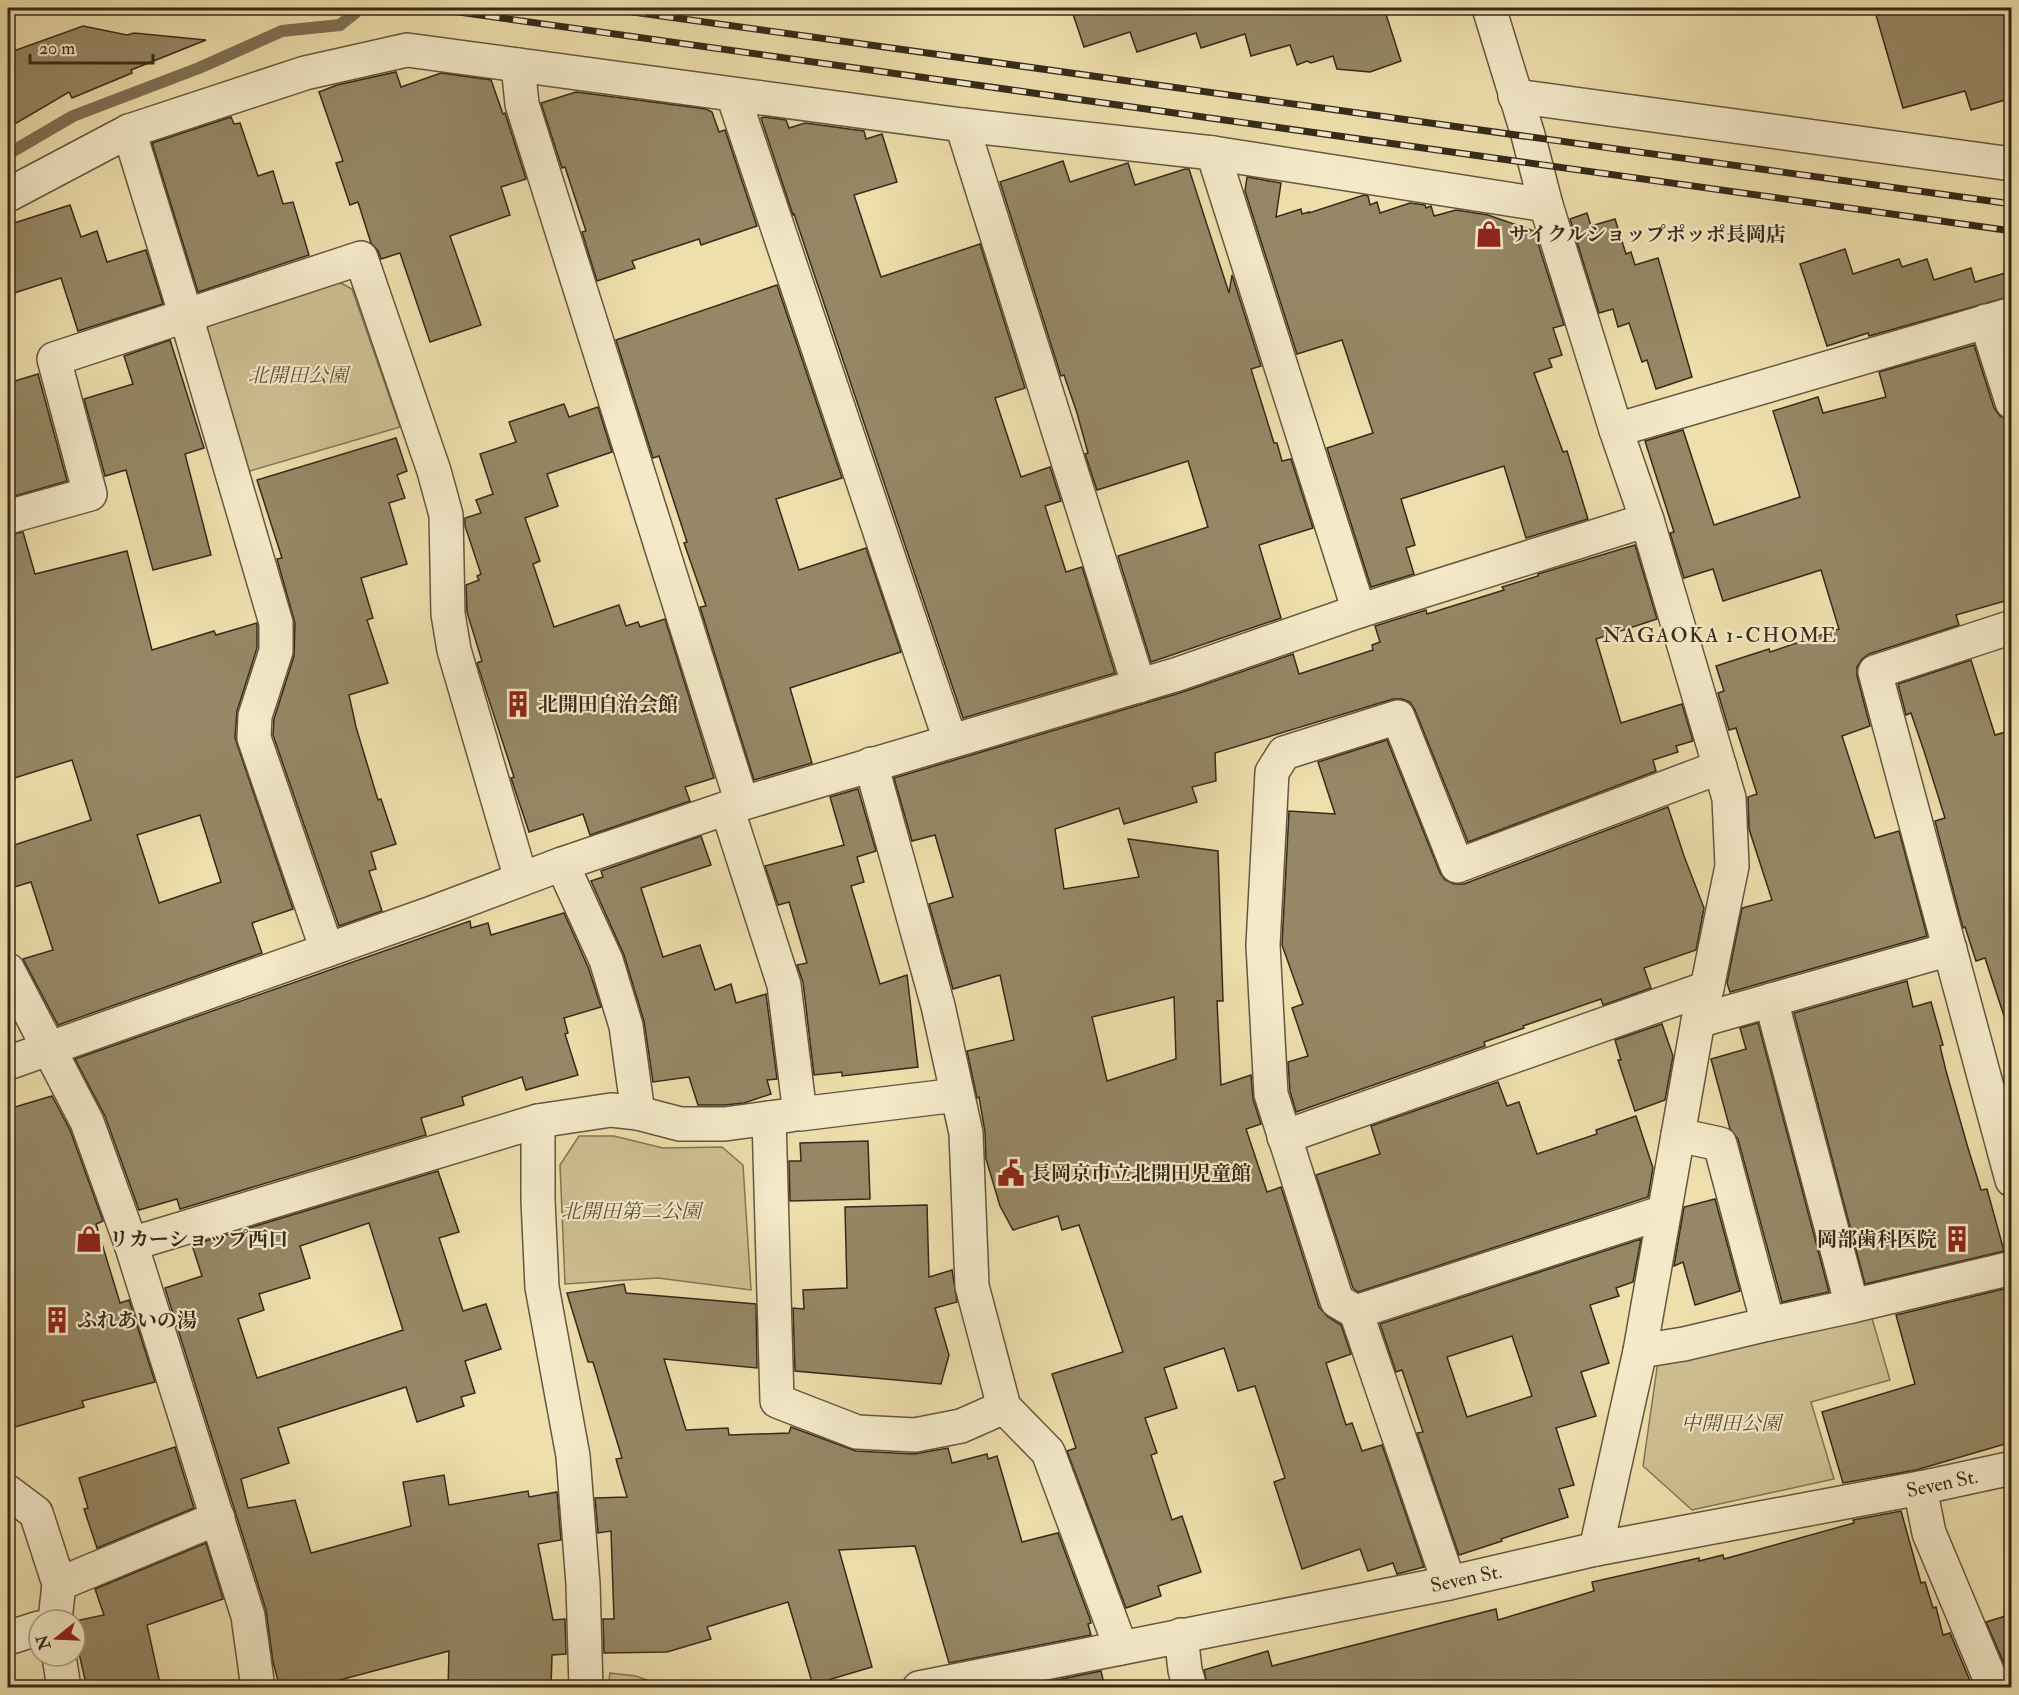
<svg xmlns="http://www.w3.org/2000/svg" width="2019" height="1695" font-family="'IM FELL Double Pica','Noto Serif JP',serif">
<rect width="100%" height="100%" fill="#eedfac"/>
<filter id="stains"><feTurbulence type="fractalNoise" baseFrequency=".00333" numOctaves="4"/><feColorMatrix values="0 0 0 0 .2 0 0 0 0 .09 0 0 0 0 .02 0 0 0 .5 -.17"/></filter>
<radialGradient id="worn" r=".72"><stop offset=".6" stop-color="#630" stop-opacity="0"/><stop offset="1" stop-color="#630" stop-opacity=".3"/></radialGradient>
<g fill="#cfc093" stroke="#837557" stroke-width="1.5">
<polygon points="335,280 352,289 400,427 243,473 203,325"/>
<polygon points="579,1136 614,1136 663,1148 722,1147 743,1165 751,1290 658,1278 565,1284 560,1165"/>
<polygon points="1871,1315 1890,1380 1811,1402 1834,1479 1692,1510 1643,1466 1658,1361"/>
<polygon points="610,1673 636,1676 667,1687 608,1687"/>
</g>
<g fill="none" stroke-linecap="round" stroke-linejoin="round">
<polyline stroke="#807155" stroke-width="12" points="8,154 73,116 199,68 282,31 340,25 361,8"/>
</g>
<g fill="#968866" stroke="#372a1b" stroke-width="1.5" fill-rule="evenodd">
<polygon points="1071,8 1384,8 1401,61 1370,72 1337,69 1333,56 1311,63 1307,61 1297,65 1290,45 1251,56 1245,34 1201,48 1196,33 1137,52 1130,32 1084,47"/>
<polygon points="1874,8 2012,8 2012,98 1971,110 1965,91 1903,108"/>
<polygon points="83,26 127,35 134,33 206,40 131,70 132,73 72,98 69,92 8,128 8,53"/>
<polygon points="396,72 401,87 441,73 491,80 503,114 505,113 526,179 501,187 510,215 450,236 481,325 430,342 400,253 381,259 378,251 371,243 358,202 350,205 336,163 343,161 319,92 337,85"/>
<polygon points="576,92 706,109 712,112 719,132 725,130 757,226 701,245 699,239 632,261 635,268 597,281 582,232 586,231 565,167 562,168 541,103"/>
<polygon points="231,117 234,124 240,123 258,176 273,171 283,204 293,202 309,255 198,292 152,143"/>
<polygon points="764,117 786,120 789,128 805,123 864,131 866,139 882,134 897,182 854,195 881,277 980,244 1025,388 995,398 1021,477 1050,467 1061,501 1045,506 1066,572 1082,567 1115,673 963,718 794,214 793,215 761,118"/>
<polygon points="1063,161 1070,182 1128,163 1135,185 1185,169 1189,169 1229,293 1232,275 1261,366 1251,369 1274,443 1277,443 1282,461 1291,459 1313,528 1259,545 1281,618 1151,662 1118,556 1208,527 1188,461 1097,490 1085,454 1088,453 1077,413 1064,375 1061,376 1000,182"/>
<polygon points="1247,177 1281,183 1276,217 1301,209 1302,214 1309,212 1309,213 1364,195 1368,196 1370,205 1377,202 1380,213 1410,203 1425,205 1426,208 1431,206 1434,216 1456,210 1488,215 1534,231 1564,325 1553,328 1562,355 1549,359 1552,367 1534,373 1563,452 1567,451 1588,519 1526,538 1504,466 1401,499 1415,545 1406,548 1414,574 1371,587 1327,448 1373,433 1342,340 1297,354 1245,191"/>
<polygon points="70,205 81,237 97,231 107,262 146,250 163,304 78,331 61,278 8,295 8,225"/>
<polygon points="1587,213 1591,226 1615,219 1626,254 1631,252 1635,265 1658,258 1692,377 1656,389 1647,360 1642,362 1629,323 1618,327 1613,309 1599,313 1570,219"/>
<polygon points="1845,249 1853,274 1899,259 1902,267 1927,259 1934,280 1971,268 1975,282 2012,271 2012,296 1869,336 1868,333 1827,346 1800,264"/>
<polygon points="777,285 842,478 776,499 799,570 866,548 901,652 790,688 812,763 754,780 700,607 706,606 684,543 687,542 659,456 653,458 616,340"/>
<polygon points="170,340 204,448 185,454 211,555 153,570 126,470 105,476 84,399 133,384 124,356"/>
<polygon points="1974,345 1994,408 2000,416 2012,420 2012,599 1956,615 1959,625 1869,654 1862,659 1857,667 1857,676 1870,726 1842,736 1875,838 1899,831 1927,936 1730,992 1727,983 1742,908 1772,900 1749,829 1748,797 1757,794 1736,728 1729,730 1718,693 1724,691 1716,666 1769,649 1770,652 1839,629 1821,570 1723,601 1713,569 1684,578 1670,533 1674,532 1645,441 1683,430 1714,525 1800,497 1773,411 1818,397 1823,413 1886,397 1879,372"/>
<polygon points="38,374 67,481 8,498 8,383"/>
<polygon points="564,404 569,417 598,407 612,452 547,474 558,506 525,518 540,561 533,564 554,627 619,605 626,626 638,622 640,627 665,619 714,778 685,787 690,801 590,835 583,814 529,832 511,778 514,777 477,663 482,661 467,612 466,585 479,580 477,576 481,574 465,526 465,518 481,513 476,500 493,494 480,454 516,442 509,422"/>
<polygon points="396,438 407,471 397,475 405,498 389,503 407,564 361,578 373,618 367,620 388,683 349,695 356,727 378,800 381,799 396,844 371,852 376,869 369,871 382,911 339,926 273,735 274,719 294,656 295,623 277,559 282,558 257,480"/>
<path d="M23 532 35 574 127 551 152 650 214 631 216 635 257 623V648L237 711 235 738 293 909 252 923 262 953 58 1025 23 959 53 950 31 882 8 889V847L91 820 72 760 8 780V535ZM200 815 221 882 159 903 137 835Z"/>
<path d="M1635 545 1657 619 1596 639 1621 723 1682 704 1693 741 1676 746 1678 752 1653 760 1656 771 1468 842 1415 710 1410 702 1402 699H1393L1215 753 1216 781 1192 787 1197 802 1124 824 1119 808 1055 829 1064 889 1139 877 1128 839 1218 851 1223 1001H1217L1221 1085 1251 1075 1253 1099 1261 1124 1246 1129 1267 1192 1281 1187 1319 1307 1328 1317 1341 1325 1351 1354 1326 1363 1346 1425 1352 1423 1362 1451 1382 1445 1424 1567 1397 1574 1393 1563 1368 1571 1360 1549 1302 1569 1274 1482 1285 1478 1255 1386 1238 1391 1224 1348 1164 1368 1177 1408 1145 1418 1157 1453 1151 1455 1172 1520 1182 1516 1201 1572 1158 1586 1161 1596 1126 1608 1067 1451 1076 1448 1052 1374 1123 1352 1079 1225 1062 1230 1058 1216 1013 1230 1000 1206 986 1159 985 1132 979 1097 977 1098 967 1051 1014 1040 1000 975 953 989 929 904 953 897 935 835 912 841 894 778 1183 692 1293 654 1299 674 1373 650 1372 645 1380 642 1375 626 1426 610 1427 614 1504 590 1502 587 1538 576V574ZM1174 997 1176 1059 1107 1081 1092 1017Z"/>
<polygon points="1971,660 1995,735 2012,730 2012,1018 2005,1019 1985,958 1976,961 1965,927 1963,928 1935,821 1945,818 1924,751 1911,713 1906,715 1898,684"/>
<polygon points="1387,740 1440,873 1445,880 1454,884 1464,884 1668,807 1684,856 1704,908 1696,950 1644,968 1651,988 1603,1005 1601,999 1523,1026 1524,1028 1484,1042 1485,1046 1296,1112 1290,1091 1288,1062 1308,1056 1292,1008 1303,1004 1282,945 1289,811 1335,814 1318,762"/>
<polygon points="858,789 876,851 857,857 864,882 851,886 880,984 907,975 918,1067 842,1076 842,1072 814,1075 803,982 797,965 807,963 789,902 778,905 765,866 844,845 830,797"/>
<polygon points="701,836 711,865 641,888 663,957 700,945 715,990 731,984 736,1003 766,994 777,1079 767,1080 771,1094 744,1103 724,1105 698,1105 689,1077 653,1082 644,1021 624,955 591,881 603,877 601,871"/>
<polygon points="564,913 588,967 601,1007 564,1018 568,1033 565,1034 578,1075 526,1090 522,1077 462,1097 464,1105 421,1118 426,1135 180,1209 177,1199 139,1210 105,1116 75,1059 470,921 471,928 488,923 491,935"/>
<polygon points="1907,981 1913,1007 1931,1002 1943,1045 1940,1046 1946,1071 1968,1148 1981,1190 1987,1189 2004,1251 1865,1284 1794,1013"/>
<polygon points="1758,1023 1829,1292 1782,1302 1738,1139 1730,1129 1711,1059 1746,1049 1740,1028"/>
<polygon points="1662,1024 1673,1056 1665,1100 1635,1111 1618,1060 1621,1060 1615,1040"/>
<polygon points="1498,1082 1507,1106 1519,1102 1537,1154 1597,1134 1596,1130 1636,1116 1653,1168 1648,1197 1358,1292 1353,1288 1316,1175 1380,1154 1371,1126"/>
<polygon points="52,1096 70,1130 103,1221 96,1224 120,1303 129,1300 155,1382 82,1401 84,1407 8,1429 8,1109"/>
<polygon points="868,1141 870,1199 790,1201 789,1161 801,1161 800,1143"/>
<path d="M438 1171 459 1232 439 1238 463 1311 486 1304 501 1349 465 1361 475 1393 461 1397 464 1406 417 1422 406 1387 278 1428 289 1463 241 1479 248 1508 295 1500 311 1553 411 1526 403 1482 444 1475 449 1505 528 1491 529 1497 557 1492 561 1540 538 1544 553 1620 565 1619 566 1654 552 1655 551 1688H448L449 1651 332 1682 333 1688H280L273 1662 266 1610 165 1288 202 1276 192 1245ZM369 1223 403 1330 257 1378 238 1319 264 1310 259 1294 310 1278 300 1246Z"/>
<polygon points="1715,1199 1740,1291 1695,1305 1683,1262 1674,1266 1684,1207"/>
<polygon points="927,1205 929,1277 952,1270 957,1302 935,1308 949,1355 941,1384 795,1371 793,1308 804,1309 803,1290 847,1288 845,1207"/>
<path d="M1641 1239 1633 1282 1616 1288 1619 1296 1590 1305 1609 1363 1581 1372 1596 1416 1556 1428 1574 1485 1559 1489 1568 1517 1501 1539 1502 1541 1459 1555 1417 1433 1423 1432 1402 1370 1396 1372 1380 1324ZM1512 1336 1532 1396 1467 1417 1447 1357Z"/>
<polygon points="624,1284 626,1293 756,1304 757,1368 664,1359 686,1430 728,1428 729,1435 789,1433 791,1427 856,1451 914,1454 948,1448 952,1463 987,1454 988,1459 997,1456 1022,1542 1058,1533 1090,1619 1091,1623 1088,1624 1091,1635 949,1663 915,1546 839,1550 872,1667 818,1683 818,1680 812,1682 788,1602 707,1627 711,1639 667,1652 604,1653 603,1619 614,1619 611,1531 598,1533 595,1498 627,1497 616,1459 622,1458 593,1362 588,1362 567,1293"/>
<polygon points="2012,1287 2012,1442 1916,1470 1843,1483 1822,1412 1915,1384 1896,1315"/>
<polygon points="175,1447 194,1508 97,1548 84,1509 88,1508 79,1478"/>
<polygon points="1901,1511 1921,1583 1925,1582 1933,1608 1936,1607 1943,1635 1950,1633 1973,1688 1208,1688 1204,1670 1268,1651 1272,1666 1496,1609 1498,1620 1594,1591 1592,1582 1699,1558 1699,1561 1723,1555 1724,1559 1854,1523 1853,1520"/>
<polygon points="206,1543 223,1599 147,1625 161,1688 87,1688 75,1636 75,1621 104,1615 95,1589"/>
<polygon points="2012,1614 2012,1682 1986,1622"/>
<polygon points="1101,1671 1105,1688 1018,1688"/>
</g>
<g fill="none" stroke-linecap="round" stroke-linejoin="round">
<defs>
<g id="street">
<polyline points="1489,8 1528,135 1546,205 1616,430 1647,520 1729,798 1732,866 1707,988 1698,1021 1640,1351 1596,1549"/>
<polyline points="518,65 522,104 742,803"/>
<polyline points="733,95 950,740"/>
<polyline points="1515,96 2012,164"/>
<polyline points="962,125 1139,686"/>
<polyline points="129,131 186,316 276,623 276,651 255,716 254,738 327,950"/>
<polyline points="1213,153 1359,611"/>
<polyline points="8,195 129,131 305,73 407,50 962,125 1213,153 1546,205"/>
<polyline points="1986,321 2012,402"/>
<polyline points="1616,430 2012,314"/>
<polyline points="8,517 90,494 54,359 361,258 434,471 446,515 448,614 454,650 521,879"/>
<polyline points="2012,627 1875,672 2012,1180"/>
<polyline points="871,764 938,1006 966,1133 972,1286 1004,1407 1048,1452 1121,1648"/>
<polyline points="727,808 784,985 800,1114 957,1095"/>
<polyline points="8,970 87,1122 131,1244 248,1616 258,1688"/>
<polyline points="1698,1021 1950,949"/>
<polyline points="8,1063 432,913 562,864 727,808 1178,674 1359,611 1647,520"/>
<polyline points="638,1113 680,1124 725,1124 791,1115"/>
<polyline points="769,1118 777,1401 857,1432 915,1435 961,1426 1004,1407"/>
<polyline points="538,1121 611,1110 638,1113 626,1026 606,960 562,864"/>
<polyline points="1284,1137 1707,988"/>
<polyline points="131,1244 538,1121 538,1200 542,1287 573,1456 583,1584 586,1688"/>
<polyline points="1852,1306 2012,1268"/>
<polyline points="1356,1312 1664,1212"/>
<polyline points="1768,1324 1852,1306 1771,1000"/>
<polyline points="1640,1351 1684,1344 1768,1324 1720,1144 1678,1135"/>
<polyline points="1920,1488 1929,1533 1994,1688"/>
<polyline points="8,1492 36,1513 59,1584 55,1620"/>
<polyline points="1449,1583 1356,1312 1337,1301 1271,1094 1263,945 1272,772 1284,753 1398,717 1457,866 1720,767"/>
<polyline points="59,1584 218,1518"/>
<polyline points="1181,1635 1185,1670 1190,1688"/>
<polyline points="8,1638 39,1628"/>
<polyline points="59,1656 64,1688"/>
<polyline points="919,1688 1449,1583 1596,1549 1920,1488 2012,1468"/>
</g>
</defs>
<use href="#street" stroke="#65573f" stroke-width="36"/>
<use href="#street" stroke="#f4eac9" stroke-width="33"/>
<defs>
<g id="rail">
<polyline points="430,8 2012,231"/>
<polyline points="604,8 2012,204"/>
</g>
</defs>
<use href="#rail" stroke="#372a1b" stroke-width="7"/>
<use href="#rail" stroke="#f4eac9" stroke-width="4.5" stroke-dasharray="14" stroke-linecap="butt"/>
</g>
<defs>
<symbol id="shop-bare" viewBox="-9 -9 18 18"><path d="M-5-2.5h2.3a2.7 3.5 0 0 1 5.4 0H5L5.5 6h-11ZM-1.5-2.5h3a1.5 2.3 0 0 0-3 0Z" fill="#8f2418" stroke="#f4eac9" stroke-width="2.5" paint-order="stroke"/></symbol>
<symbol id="building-bare" viewBox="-9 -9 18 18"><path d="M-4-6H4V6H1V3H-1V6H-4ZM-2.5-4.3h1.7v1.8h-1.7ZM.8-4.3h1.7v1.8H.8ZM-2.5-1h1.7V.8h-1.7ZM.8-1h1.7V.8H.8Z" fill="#8f2418" stroke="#f4eac9" stroke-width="2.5" paint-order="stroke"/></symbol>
<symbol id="civic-bare" viewBox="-9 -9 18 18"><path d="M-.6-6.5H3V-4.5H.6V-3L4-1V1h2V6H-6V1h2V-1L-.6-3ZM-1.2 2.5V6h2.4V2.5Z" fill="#8f2418" stroke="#f4eac9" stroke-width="2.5" paint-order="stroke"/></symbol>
</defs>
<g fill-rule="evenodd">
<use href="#shop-bare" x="1470" y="215" width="38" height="38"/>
<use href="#building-bare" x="499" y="685" width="38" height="38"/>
<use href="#civic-bare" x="992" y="1154" width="38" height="38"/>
<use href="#shop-bare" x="70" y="1220" width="38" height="38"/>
<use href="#building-bare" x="1938" y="1220" width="38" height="38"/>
<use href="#building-bare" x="38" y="1301" width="38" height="38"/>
</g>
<g text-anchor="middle" stroke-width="4.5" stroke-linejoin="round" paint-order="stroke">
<g font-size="20" font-weight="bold" fill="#372a1b" stroke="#f4eac9" text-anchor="start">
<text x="1509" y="241">サイクルショップポッポ長岡店</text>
<text x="538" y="711">北開田自治会館</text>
<text x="1031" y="1180">長岡京市立北開田児童館</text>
<text x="109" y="1246">リカーショップ西口</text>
<text x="1937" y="1246" text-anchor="end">岡部歯科医院</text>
<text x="77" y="1327">ふれあいの湯</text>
</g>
<g font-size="20" font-style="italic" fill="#5d5039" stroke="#f4eac9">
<text x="298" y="382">北開田公園</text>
<text x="631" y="1218">北開田第二公園</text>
<text x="1731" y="1430">中開田公園</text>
</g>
<g font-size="20" fill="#372a1b" stroke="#f4eac9">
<text transform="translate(1942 1483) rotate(-12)" y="7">Seven St.</text>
<text transform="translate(1466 1578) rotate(-12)" y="7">Seven St.</text>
</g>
<g font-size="21" letter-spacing="1.5" fill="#372a1b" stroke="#f4eac9">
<text x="1720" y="642">NAGAOKA 1-CHOME</text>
</g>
</g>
<rect width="2019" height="1695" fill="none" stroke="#eedfac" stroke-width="30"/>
<rect x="9" y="9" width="2001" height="1677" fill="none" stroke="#372a1b" stroke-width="3"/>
<rect x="15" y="15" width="1989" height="1665" fill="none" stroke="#372a1b" stroke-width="1.5"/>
<g transform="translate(57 1638) rotate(252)"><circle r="28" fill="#f4eac9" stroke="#a89d83" stroke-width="1.5"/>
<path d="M0-4.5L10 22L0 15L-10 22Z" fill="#8f2418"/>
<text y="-9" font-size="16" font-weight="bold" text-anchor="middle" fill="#372a1b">N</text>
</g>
<path d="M30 54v9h123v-9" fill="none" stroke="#372a1b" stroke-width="3"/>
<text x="39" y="54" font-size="18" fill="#372a1b" stroke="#f4eac9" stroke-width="4.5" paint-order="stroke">20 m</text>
<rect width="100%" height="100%" filter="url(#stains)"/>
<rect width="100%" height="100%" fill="url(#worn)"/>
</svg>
